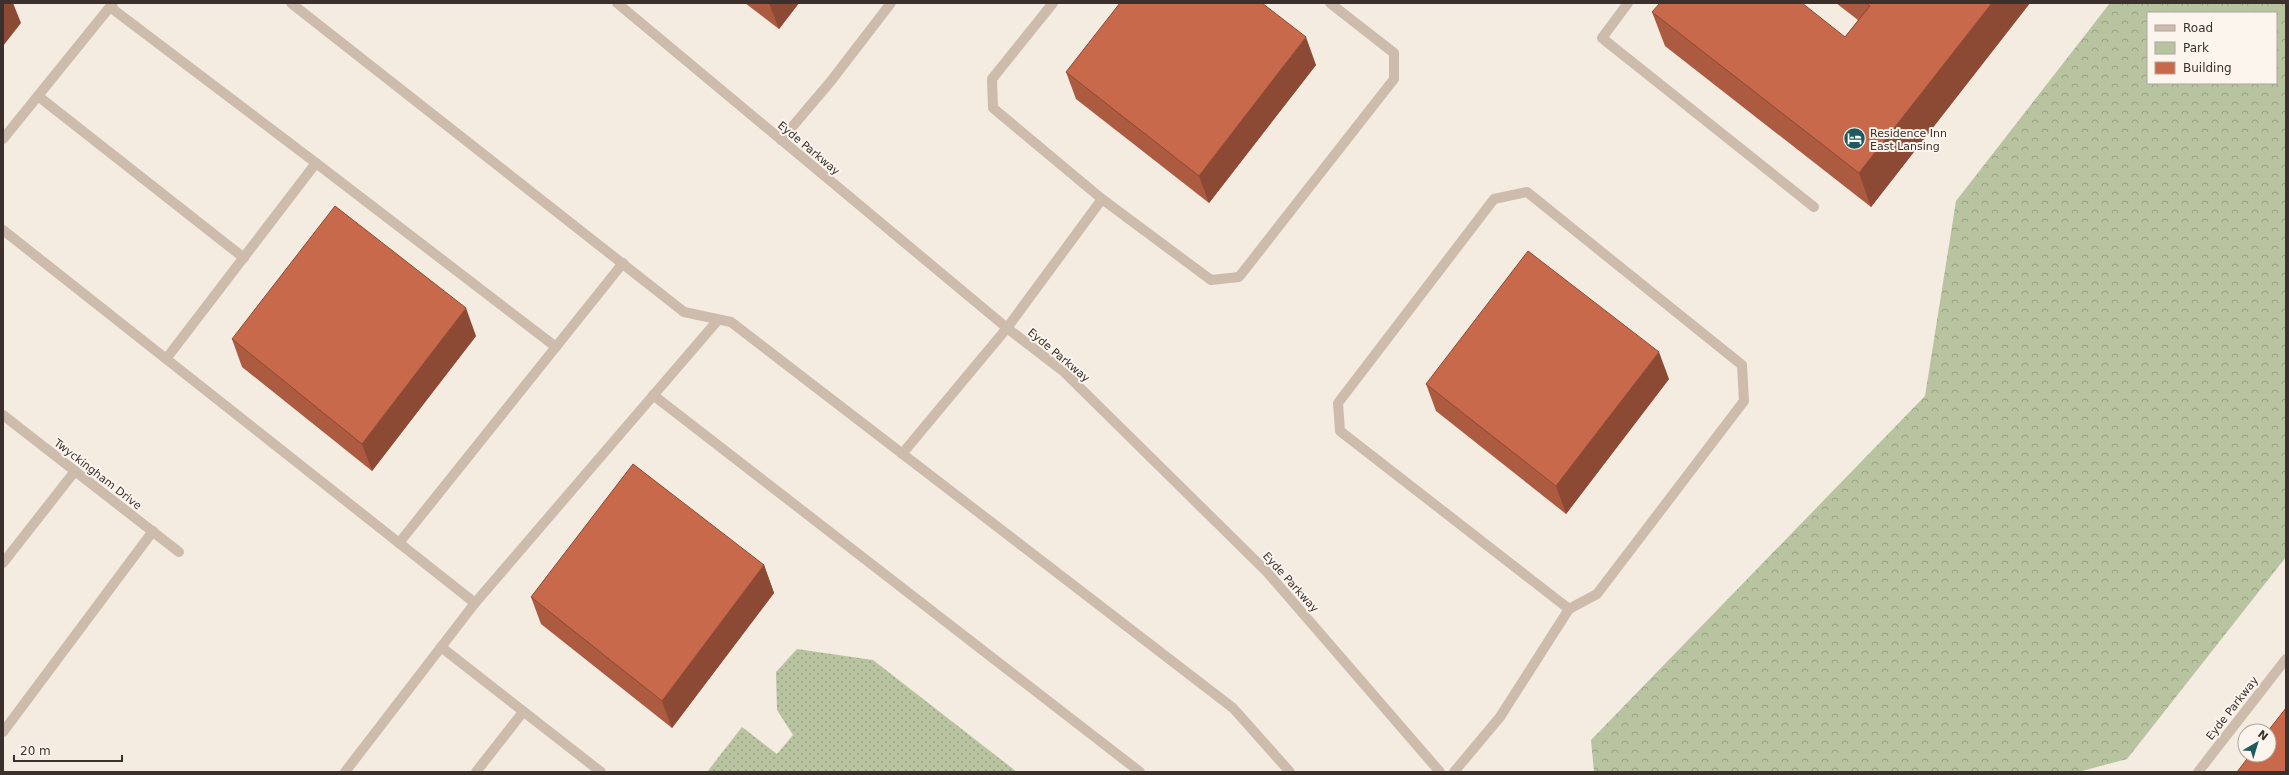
<svg xmlns="http://www.w3.org/2000/svg" width="2289" height="775" font-family="'DejaVu Sans',sans-serif">
<defs>
<pattern id="green-dots" width="8" height="8" patternUnits="userSpaceOnUse"><rect width="8" height="8" fill="#b8c4a0"/><path d="M2 2h.1M6 6h.1" fill="none" stroke="#97a083" stroke-width="1.8" stroke-linecap="round"/></pattern>
<pattern id="forest-crowns" width="20" height="18" patternUnits="userSpaceOnUse"><rect width="20" height="18" fill="#b8c4a0"/><path d="M2 6a3 3 0 1 1 6 0M12 15a3 3 0 1 1 6 0" fill="none" stroke="#97a083"/></pattern>
</defs>
<rect width="100%" height="100%" fill="#f4ebe1"/>
<polygon fill="url(#green-dots)" points="797,649 873,660 1017,772 707,772 742,727 777,754 793,735 777,710 776,672"/>
<path fill="url(#forest-crowns)" fill-rule="evenodd" d="M2110 3H2286V557L2127 759 2078 772H1594L1591 740 1925 396 1956 201ZM2148 13H2276V83H2148Z"/>
<g fill="none" stroke-linecap="round" stroke-linejoin="round">
<g stroke="#cdbbac" stroke-width="10">
<polyline points="291,3 684,312 731,322 1233,708 1290,772"/>
<polyline points="1053,3 992,79 993,108 1102,199 1211,280 1239,277 1394,79 1394,53 1330,3"/>
<polyline points="1628,3 1602,38 1814,207"/>
<polyline points="110,7 316,163 166,359"/>
<polyline points="38,96 244,258"/>
<polyline points="3,139 113,3"/>
<polyline points="781,140 831,81 891,3"/>
<polyline points="316,163 556,347"/>
<polyline points="3,230 475,603 345,772"/>
<polyline points="653,395 1140,772"/>
<polyline points="902,454 1007,328 1102,199"/>
<polyline points="399,543 623,263"/>
<polyline points="3,563 75,471"/>
<polyline points="475,603 718,320"/>
<polyline points="441,647 601,772"/>
<polyline points="3,732 153,531"/>
<polyline points="476,772 523,712"/>
<polyline points="1454,772 1500,717 1569,609 1597,594 1744,401 1742,365 1527,192 1494,199 1338,403 1340,431 1569,609"/>
</g>
<g stroke="#cdbbac" stroke-width="10">
<polyline points="617,3 1007,328 1063,371 1267,572 1440,772"/>
<polyline points="3,415 179,552"/>
<polyline points="2198,772 2286,659"/>
</g>
</g>
<g fill="#ac5a40">
<polygon points="745,3 799,3 779,29"/>
<polygon points="1836,3 2030,3 1871,207 1665,46 1652,12 1845,37 1858,20"/>
<polygon points="1316,65 1209,203 1076,99 1066,72"/>
<polygon points="476,336 372,471 242,367 232,339"/>
<polygon points="1669,379 1566,514 1436,411 1426,384"/>
<polygon points="764,565 774,593 672,728 541,624 531,597"/>
</g>
<g fill="#8c4a34">
<polygon points="5,3 13,3 21,23 3,46 3,5"/>
<polygon points="769,3 799,3 779,29"/>
<polygon points="1992,3 2030,3 1871,207 1859,173"/>
<polygon points="1306,37 1316,65 1209,203 1199,176"/>
<polygon points="466,308 476,336 372,471 362,444"/>
<polygon points="1659,352 1669,379 1566,514 1556,486"/>
<polygon points="764,565 774,593 672,728 662,701"/>
</g>
<g fill="#c8694b" stroke="#8c4a34">
<polygon points="1120,3 1262,3 1306,37 1199,176 1066,72"/>
<polygon points="1660,3 1802,3 1845,37 1870,6 1866,3 1992,3 1859,173 1652,12"/>
<polygon points="335,206 466,308 362,444 232,339"/>
<polygon points="1528,251 1659,352 1556,486 1426,384"/>
<polygon points="633,464 764,565 662,701 531,597"/>
<polygon points="2286,708 2286,772 2237,772 2250,755 2269,755 2269,731 2268,731"/>
</g>
<defs>
<symbol id="hotel-disc" viewBox="-11 -11 22 22"><circle r="9.5" fill="#1f5a5e" stroke="#fbf5ee"/><path d="M-6-4.5h1.5V1H6V5H4.5V3h-9V5H-6ZM-4 0a1.8 1.8 0 1 1 3.6 0ZM.5 0V-2.5h3Q6-2.5 6 0Z" fill="#fff"/></symbol>
</defs>
<g fill-rule="evenodd">
<use href="#hotel-disc" x="1842" y="126" width="25" height="25"/>
</g>
<g text-anchor="middle" stroke-width="4" stroke-linejoin="round" paint-order="stroke">
<g font-size="11" fill="#3b302b" stroke="#fbf5ee" text-anchor="start">
<text x="1870" y="137">Residence Inn<tspan x="1870" dy="13">East Lansing</tspan></text>
</g>
<g font-size="11" fill="#3b302b" stroke="#fbf5ee">
<text transform="translate(809 148) rotate(40)" y="4">Eyde Parkway</text>
<text transform="translate(1059 355) rotate(40)" y="4">Eyde Parkway</text>
<text transform="translate(98 474) rotate(38)" y="4">Twyckingham Drive</text>
<text transform="translate(1291 582) rotate(48)" y="4">Eyde Parkway</text>
<text transform="translate(2232 708) rotate(-52)" y="4">Eyde Parkway</text>
</g>
</g>
<rect width="2289" height="775" fill="none" stroke="#3b302b" stroke-width="8"/>
<rect x="2147" y="12" width="130" height="72" fill="#fbf5ee" stroke="#aea6a0"/>
<rect x="2155" y="25" width="20" height="6" fill="#cdbbac" stroke="#aea6a0"/>
<text x="2183" y="32" font-size="12" fill="#3b302b">Road</text>
<rect x="2155" y="42" width="20" height="12" fill="#b8c4a0" stroke="#aea6a0"/>
<text x="2183" y="52" font-size="12" fill="#3b302b">Park</text>
<rect x="2155" y="62" width="20" height="12" fill="#c8694b" stroke="#aea6a0"/>
<text x="2183" y="72" font-size="12" fill="#3b302b">Building</text>
<g transform="translate(2257 743) rotate(38)"><circle r="19" fill="#fbf5ee" stroke="#aea6a0"/>
<path d="M0-3L7 15L0 10L-7 15Z" fill="#1f5a5e"/>
<text y="-6" font-size="11" font-weight="bold" text-anchor="middle" fill="#3b302b">N</text>
</g>
<path d="M14 755v6h108v-6" fill="none" stroke="#3b302b" stroke-width="2"/>
<text x="20" y="755" font-size="12" fill="#3b302b" stroke="#fbf5ee" stroke-width="3" paint-order="stroke">20 m</text>
</svg>
